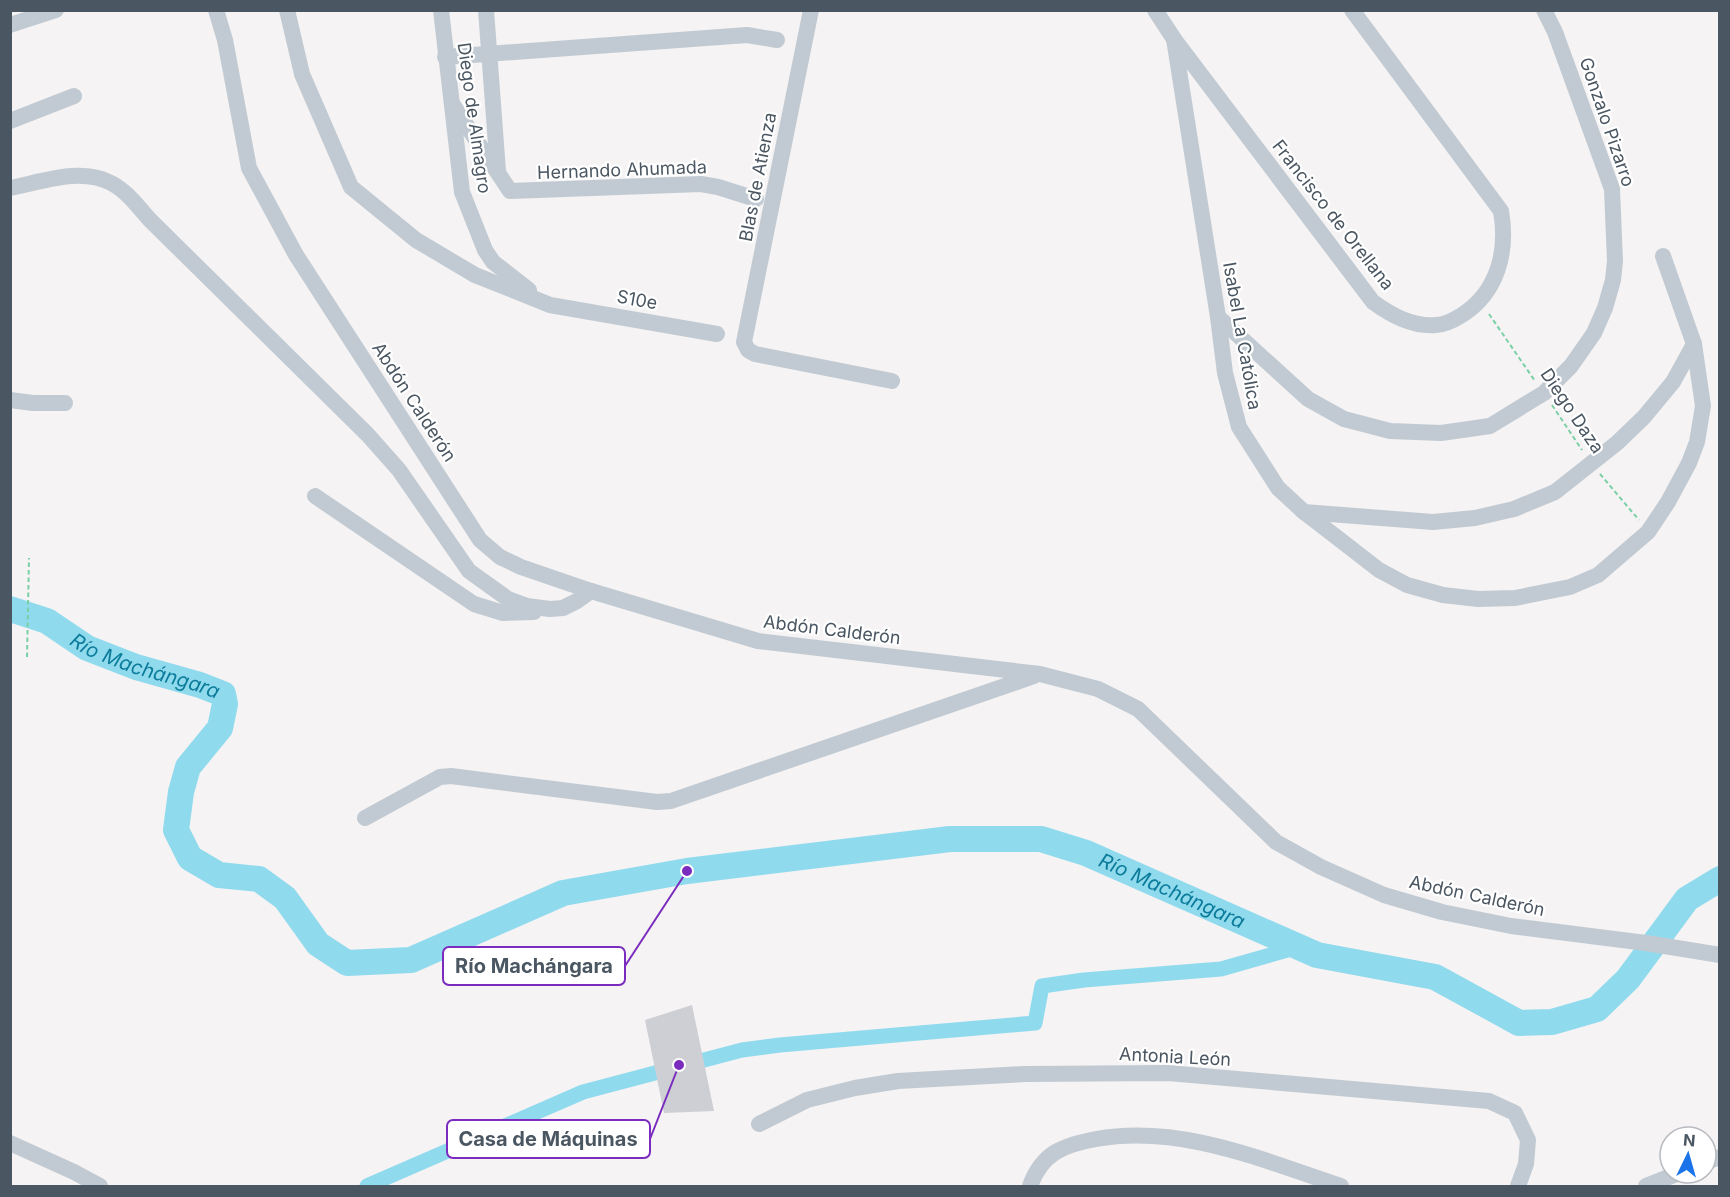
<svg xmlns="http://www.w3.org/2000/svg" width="1730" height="1197" font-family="Inter,sans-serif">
<rect width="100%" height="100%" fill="#f5f3f3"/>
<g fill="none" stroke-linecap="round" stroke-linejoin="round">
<polyline stroke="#90daee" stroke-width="15" points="367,1186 583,1092 742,1050 780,1045 1035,1023 1042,986 1084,980 1221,969 1298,947"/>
<path stroke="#90daee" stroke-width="26" id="s1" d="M10 609 47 621 87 648 136 667 200 685 223 694 225 704 220 728 188 767 181 792 176 830 190 858 219 875 259 879 285 898 318 944 347 963 411 960 563 893 687 871 950 839H1041L1086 853 1317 955 1435 977 1519 1023 1552 1022 1597 1009 1628 979 1687 899 1720 879"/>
</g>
<polygon fill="#cdcfd5" points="692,1005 714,1111 664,1113 645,1020"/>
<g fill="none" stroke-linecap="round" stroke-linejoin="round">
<g stroke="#7ad0a6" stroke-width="2" stroke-dasharray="4.5 3" stroke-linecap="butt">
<polyline points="1489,314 1535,381"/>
<polyline points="1552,405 1582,450"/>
<polyline points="1600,474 1639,520"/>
<polyline points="27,657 29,558"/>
</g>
<g stroke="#c1cad2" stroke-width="16">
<polyline points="216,10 225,40 249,168 296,255 480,540 500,557 521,567 591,591 758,641 1040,674 1098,689 1138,709 1276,842 1321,867 1384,895 1442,912 1511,926 1646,943 1720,955"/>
<polyline points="287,10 302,74 351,187 416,240 475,275 550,305 717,334"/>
<polyline points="441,10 462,192 485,250 493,262 529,290"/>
<polyline points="486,10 498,171"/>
<polyline points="811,10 744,342 748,350 755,354 892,381"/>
<path d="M1155 10 1174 39 1373 302C1391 315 1412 327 1436 325 1445 325 1454 320 1462 315 1498 292 1508 251 1501 211L1352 10"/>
<polyline points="10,25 56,10"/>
<polyline points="1174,39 1218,317 1225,373 1239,427 1278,488 1304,512 1379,570 1407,585 1443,595 1478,599 1515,598 1570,587 1598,575 1648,532 1668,502 1689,463 1697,442 1703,406 1694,344 1663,256"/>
<polyline points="445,57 747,35 777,40"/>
<polyline points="453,105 510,191 701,184 718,187 756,199"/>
<polyline points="10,121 74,96"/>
<path d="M10 188C42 182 80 167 111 183 127 191 139 208 151 221L368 435 399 470 469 571 508 599 527 606 550 609 563 608 577 601 591 591"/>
<polyline points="1218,317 1308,399 1344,419 1390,431 1441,433 1490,426 1544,393 1571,366 1594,333 1605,308 1613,280 1615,261 1612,189 1555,32 1544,10"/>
<polyline points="10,400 33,403 65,403"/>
<polyline points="315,496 474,604 503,613 534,612"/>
<polyline points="1304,512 1433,522 1475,518 1514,509 1555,492 1617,443 1644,417 1673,382 1694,344"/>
<polyline points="365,818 440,777 451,776 657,802 671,801 1034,676"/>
<polyline points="759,1124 807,1100 855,1088 898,1081 1025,1074 1168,1073 1489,1101 1515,1113 1528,1140 1526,1164 1518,1186"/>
<polyline points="10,1143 74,1172 100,1186"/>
<polyline points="1706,1162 1720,1157"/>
<path d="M1030 1186C1042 1153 1063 1145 1096 1139 1181 1124 1262 1160 1341 1186"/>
<polyline points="1646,1186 1679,1173"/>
</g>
</g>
<g text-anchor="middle" stroke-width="4.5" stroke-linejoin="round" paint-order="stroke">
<g font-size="18" fill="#4a5661" stroke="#fff">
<text transform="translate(474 118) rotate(82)" y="6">Diego de Almagro</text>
<text transform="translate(1607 122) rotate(71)" y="6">Gonzalo Pizarro</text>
<text transform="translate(622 170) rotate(-2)" y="6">Hernando Ahumada</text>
<text transform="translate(758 177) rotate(-79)" y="6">Blas de Atienza</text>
<text transform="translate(1333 215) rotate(52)" y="6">Francisco de Orellana</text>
<text transform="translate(637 300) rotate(10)" y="6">S10e</text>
<text transform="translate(1242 336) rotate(80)" y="6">Isabel La Católica</text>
<text transform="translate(414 402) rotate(57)" y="6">Abdón Calderón</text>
<text transform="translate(1572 411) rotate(56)" y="6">Diego Daza</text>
<text transform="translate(832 630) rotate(7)" y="6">Abdón Calderón</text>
<text transform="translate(1477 896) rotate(12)" y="6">Abdón Calderón</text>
<text transform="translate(1175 1057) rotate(3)" y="6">Antonia León</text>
</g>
<g font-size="20" font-style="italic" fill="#0c7c9b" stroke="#fff">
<text dy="7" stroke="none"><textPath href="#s1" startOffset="148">Río Machángara</textPath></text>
<text dy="7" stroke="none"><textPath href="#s1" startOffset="1462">Río Machángara</textPath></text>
</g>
</g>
<path fill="none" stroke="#7b2cbf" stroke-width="2" d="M687 871L625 966M679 1065L650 1139"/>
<g fill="#7b2cbf" stroke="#fff" stroke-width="2">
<circle cx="687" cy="871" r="6"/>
<circle cx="679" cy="1065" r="6"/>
</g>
<g fill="#fff" stroke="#7b2cbf" stroke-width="2">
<rect x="443" y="947" width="182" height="38" rx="6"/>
<rect x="447" y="1120" width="203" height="38" rx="6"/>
</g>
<g font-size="20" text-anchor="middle" font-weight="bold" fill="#4a5661">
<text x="534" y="973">Río Machángara</text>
<text x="548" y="1146">Casa de Máquinas</text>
</g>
<rect width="1730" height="1197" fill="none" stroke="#4a5661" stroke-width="24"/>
<g transform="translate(1688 1155) rotate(5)"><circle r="28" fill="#ffffff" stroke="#b7bbc0" stroke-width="1.5"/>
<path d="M0-4.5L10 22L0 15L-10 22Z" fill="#1a73e8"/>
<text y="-9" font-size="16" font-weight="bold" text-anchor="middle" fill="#4a5661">N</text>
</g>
</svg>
